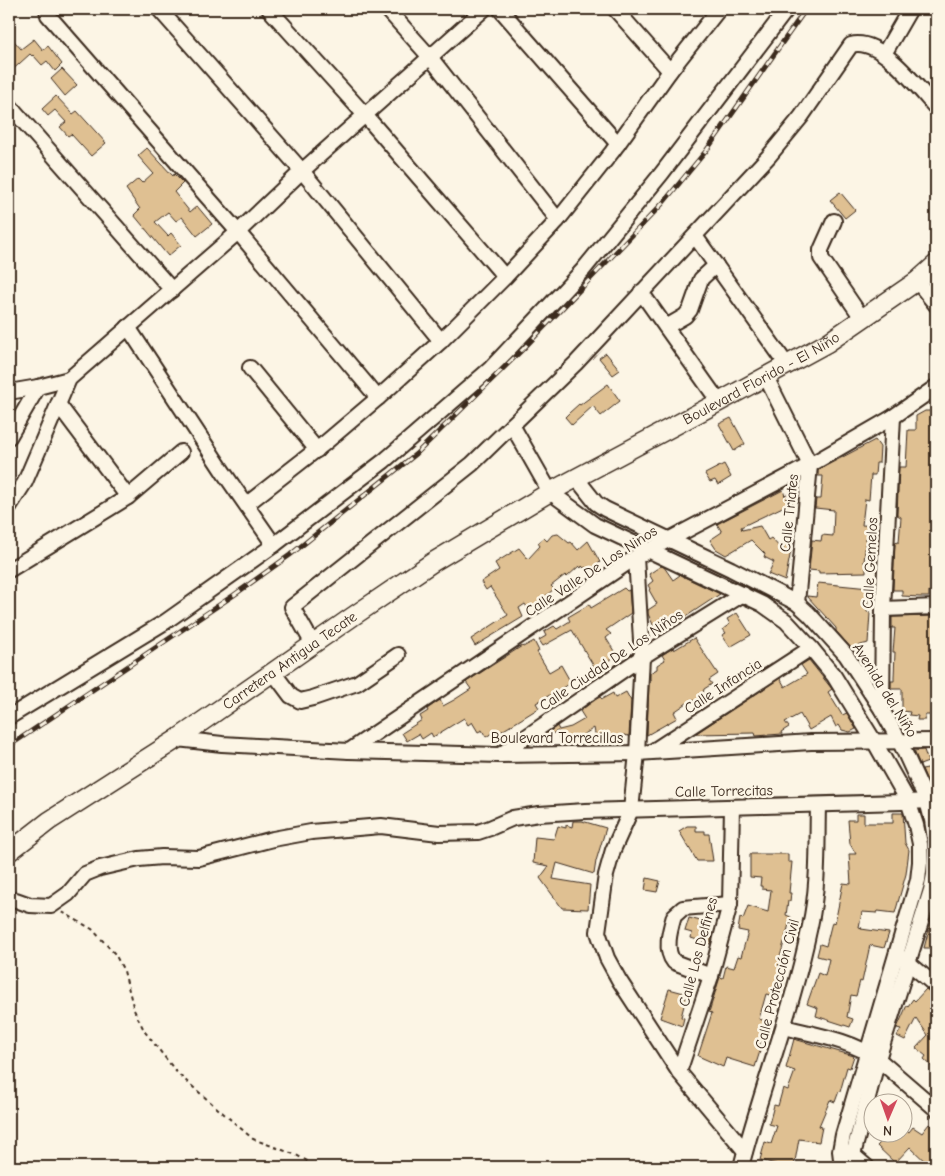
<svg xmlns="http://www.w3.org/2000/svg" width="945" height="1176" font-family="'Comic Neue',sans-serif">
<rect width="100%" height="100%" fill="#fcf5e5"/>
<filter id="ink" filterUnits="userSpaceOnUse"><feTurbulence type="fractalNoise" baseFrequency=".02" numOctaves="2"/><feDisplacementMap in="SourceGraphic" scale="10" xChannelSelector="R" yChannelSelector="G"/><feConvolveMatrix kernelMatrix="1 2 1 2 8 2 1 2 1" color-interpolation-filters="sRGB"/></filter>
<g filter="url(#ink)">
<g fill="#dfc092" stroke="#3b2a1e">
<polygon points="9,35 21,49 34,39 43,50 48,46 62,64 55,71 47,61 42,65 33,55 32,56 30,54 9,73"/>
<polygon points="62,69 77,85 65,96 51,79"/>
<polygon points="56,96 73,114 77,111 106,143 91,156 71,134 68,136 60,127 66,122 55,110 48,116 42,109"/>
<polygon points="147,148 173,176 174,174 183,183 174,192 190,212 197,206 212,224 197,236 182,217 176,221 168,212 155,222 168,236 171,233 181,245 168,256 134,215 140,209 126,189 138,179 142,183 153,173 138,156"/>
<polygon points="840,192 855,210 845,218 830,200"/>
<polygon points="606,353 620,370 613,375 599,358"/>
<polygon points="608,384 620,401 601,416 593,406 572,425 565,417 569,413 579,404 580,405"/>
<polygon points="925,411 936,411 936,588 933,588 933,591 929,591 929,597 920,597 902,596 902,590 893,590 895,543 899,542 901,517 897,515 899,467 906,467 908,430 916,430 916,416"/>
<polygon points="731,418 745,444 734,451 719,424"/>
<polygon points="875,440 880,447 879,463 876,463 875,475 871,475 869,500 865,499 862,525 875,526 874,538 866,538 864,563 866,563 866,572 819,573 819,571 809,570 812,540 821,541 822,535 833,536 834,510 815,508 816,499 821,499 823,476 818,476 818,470"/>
<polygon points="724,464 731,477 718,485 715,480 710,482 705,474"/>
<polygon points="783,490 785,496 789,494 793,502 741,527 742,530 760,526 768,540 771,538 783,551 787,528 795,530 785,581 768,574 774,562 764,557 765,554 751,540 726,555 716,549 710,540 722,532 717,524"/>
<polygon points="558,534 569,543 571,542 578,550 588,541 600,562 590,571 585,567 584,568 582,566 581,568 579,566 567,577 565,575 551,586 554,589 529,610 525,604 519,608 523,617 475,646 471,639 508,615 490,587 486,590 481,582 499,570 495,563 519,548 528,559 540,546 538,543 544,538 547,541 552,535"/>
<polygon points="661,566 664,567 673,580 680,575 720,594 658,635 648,614 648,610 657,604 649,590 650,589 648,585 653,581 649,574"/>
<polygon points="818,583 869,588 867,612 870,613 868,643 851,648 836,631 836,628 807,596 816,597"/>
<polygon points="624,588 627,591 629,590 631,613 606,630 611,634 606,638 617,656 595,668 572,630 543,646 539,640 546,636 544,632 554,626 557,629 570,621 568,617 585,607 589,604 591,608"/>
<polygon points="737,613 751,635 730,647 722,635 726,633 723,629 730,624 727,619"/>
<polygon points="936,616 936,715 925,715 925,720 917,720 918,716 909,715 910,712 902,711 902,689 891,689 891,681 894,681 894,677 895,652 893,652 895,628 892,628 892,617"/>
<polygon points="694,638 718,674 709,680 712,684 704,689 702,697 704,701 697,705 694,700 688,705 687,703 674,712 677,718 647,735 649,683 651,682 650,679 650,673 657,669 657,665 665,660 662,655 673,648 674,650"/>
<polygon points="534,641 539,651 537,652 549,672 561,665 570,681 569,684 536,703 539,708 494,736 492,733 486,737 482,730 478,732 472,722 468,725 464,718 433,737 431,733 422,739 419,734 407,741 402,733 422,720 420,716 428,711 427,709 440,700 443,706 454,700 471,689 466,682 522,646 523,647"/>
<polygon points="809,660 832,689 828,692 842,715 847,713 856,729 850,732 842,730 839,725 836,727 831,717 809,730 800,714 785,722 789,727 781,732 782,734 756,736 755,733 695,734 780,678 785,687 807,674 801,665"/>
<polygon points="626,692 631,701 629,736 623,735 623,739 601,742 601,738 596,739 594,728 583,735 563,739 559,739 558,731 538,740 557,726 559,730 571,727 585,719 580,711 596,699 600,697 602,699 613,693 615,698"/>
<polygon points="924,750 928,762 920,765 914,751"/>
<polygon points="933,767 936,781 928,783 922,769"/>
<polygon points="893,813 903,813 905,843 909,850 906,874 895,913 878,911 877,913 862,912 859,927 862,928 861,929 889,933 884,948 870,945 862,982 860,981 856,996 851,995 847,1017 853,1019 850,1027 816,1016 818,1008 807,1004 818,973 825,976 829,959 817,956 820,944 826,946 832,922 835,923 843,883 851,884 849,854 856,854 850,844 848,820 856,820 856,814 864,814 864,823 893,823"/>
<polygon points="573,821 582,821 606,828 596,861 594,874 557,863 553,879 590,885 588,909 562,908 540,878 549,866 533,863 535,837 554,839 558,826 566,828 566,825 572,827"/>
<polygon points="687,826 696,826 696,831 705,831 705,834 709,834 713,861 697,861 679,831"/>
<polygon points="750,854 788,854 788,862 792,862 789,893 791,893 790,901 788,901 786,915 791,917 780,957 787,959 783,972 781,972 777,990 775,989 774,996 766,994 759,1019 766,1021 759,1047 761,1048 755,1067 726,1058 723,1067 698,1056 712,1013 709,1012 720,977 723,978 726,966 734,968 738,956 741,957 748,932 738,930 740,918 743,919 748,906 768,912 771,890 762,889 762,886 760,886 761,878 750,877"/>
<polygon points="647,878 660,881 657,892 645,890"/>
<polygon points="934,910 936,910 935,948 924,948"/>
<polygon points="689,918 708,923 705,934 712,937 710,944 691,938 692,933 685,931"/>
<polygon points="669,989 684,993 683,997 686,998 681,1017 684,1018 682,1026 660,1018"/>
<polygon points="926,989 936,997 936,1070 924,1059 926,1056 916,1048 928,1035 916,1018 905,1040 897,1036 901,1029 897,1028 907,1005 908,1006 913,999 915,1001"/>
<polygon points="794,1039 854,1056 850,1068 847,1067 840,1092 839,1091 835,1102 830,1100 819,1126 822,1127 819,1142 799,1139 794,1167 775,1167 776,1164 760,1160 765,1142 771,1144 777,1126 769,1124 774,1105 778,1106 783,1088 788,1090 795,1071 786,1068"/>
<polygon points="929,1124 936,1130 936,1167 931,1167 910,1147 895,1163 877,1146 889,1134 902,1134 902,1126 909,1132 913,1127 922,1133"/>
</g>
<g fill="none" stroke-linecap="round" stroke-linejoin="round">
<defs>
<g id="minor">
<polyline points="47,9 48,15 238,232 378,398"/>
<polyline points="159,9 302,171 441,341"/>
<polyline points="269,9 365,115 505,277"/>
<polyline points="387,9 430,57 558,220"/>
<polyline points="500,9 618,144"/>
<polyline points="615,9 670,71"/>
<polyline points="884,54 910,9"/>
<polyline points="9,105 172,290"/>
<polyline points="834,221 821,250 821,258 862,318"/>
<polyline points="695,236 787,365"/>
<polyline points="917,281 936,305"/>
<polyline points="641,292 719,402"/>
<polyline points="128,327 224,473 274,545"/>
<polyline points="666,327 685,316 690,310 701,279 716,265"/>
<polyline points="250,368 317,450"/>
<polyline points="766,377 810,465 797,603"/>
<polyline points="9,392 38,387 69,379"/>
<polyline points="58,404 128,497"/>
<polyline points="512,425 550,492 595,525 762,604 786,621 811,648 834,676 874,741 908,801 916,825 920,844 920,862 918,880 843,1135 840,1151 842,1167"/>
<polyline points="9,437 38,387"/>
<polyline points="577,479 596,503 605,509 731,569 797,603 809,614 846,655 882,710 900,742 927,801 932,820 935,839 934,875 931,890 878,1059 853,1155 845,1167"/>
<polyline points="247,504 325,443 378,398 441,341 505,277 558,220 612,152 670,71 719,9"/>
<polyline points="9,507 25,482 69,379 238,232 302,171 484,9"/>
<polyline points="636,557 642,657 637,753 631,810 613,850 606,875 598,932 607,958 619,980 679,1072 745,1151"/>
<polyline points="9,570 128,497 181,452"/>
<polyline points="883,609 936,607"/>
<path d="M313 644 292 607 472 464 576 363 769 156 801 117 851 45C880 36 919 89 936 108"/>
<polyline points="273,672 291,696 300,701 313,698 357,683 398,655"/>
<polyline points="882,710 883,609 893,417"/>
<polyline points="9,717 165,622 274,545 384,461 490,369 583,270 662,173 787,9"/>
<polyline points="177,739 222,744 349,751 500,755 637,753 811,742 936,741"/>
<polyline points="349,751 636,557 810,465 893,417 936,387"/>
<polyline points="653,751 811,648"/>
<polyline points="500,755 642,657 743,594"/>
<polyline points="16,900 30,905 51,906 68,894 85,874 100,868 139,859 162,857 199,858 273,839 311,832 381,826 439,833 478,832 490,828 513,818 539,814 585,811 936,801"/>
<polyline points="903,958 936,986"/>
<path d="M711 976 674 962C664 950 670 930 674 916L683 908 730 904"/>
<path d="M784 1027C816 1035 850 1040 878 1059L936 1109"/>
<polyline points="679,1072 711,976 730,904 732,807"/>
<polyline points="845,1152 853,1155 867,1167"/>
<path d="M741 1167C762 1086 793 1008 810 926 819 886 817 845 818 805"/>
</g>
<g id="major">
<path id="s1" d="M9 852 49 821 177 739 352 617 433 562 550 492 719 402 827 343 917 281 936 264"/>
</g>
</defs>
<use href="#minor" stroke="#3b2a1e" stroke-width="18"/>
<use href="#major" stroke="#3b2a1e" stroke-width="21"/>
<polyline stroke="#3b2a1e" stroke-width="2" stroke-dasharray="4 4" stroke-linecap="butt" points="62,912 92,929 115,954 124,971 134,1010 145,1032 178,1074 253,1139 296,1155 309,1162 315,1167"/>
<use href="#minor" stroke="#fcf5e5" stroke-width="14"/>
<use href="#major" stroke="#fcf5e5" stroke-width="18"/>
<defs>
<polyline id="rail" points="9,746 234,595 290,555 416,454 523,349 663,203 706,151 806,9"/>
</defs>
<use href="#rail" stroke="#3b2a1e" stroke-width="5"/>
<use href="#rail" stroke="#fcf5e5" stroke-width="3" stroke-dasharray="9" stroke-linecap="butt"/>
</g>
</g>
<g text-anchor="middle" stroke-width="5" stroke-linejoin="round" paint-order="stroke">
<g font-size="15" fill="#3b2a1e" stroke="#fcf5e5">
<text dy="5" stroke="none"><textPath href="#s1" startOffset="890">Boulevard Florido - El Niño</textPath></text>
<text transform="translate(789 513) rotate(-84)" y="5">Calle Triates</text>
<text transform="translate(870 563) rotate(-87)" y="5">Calle Gemelos</text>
<text transform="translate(591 571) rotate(-33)" y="5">Calle Valle De Los Ninos</text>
<text dy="5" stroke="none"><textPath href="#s1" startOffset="340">Carretera Antigua Tecate</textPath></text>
<text transform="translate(611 660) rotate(-34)" y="5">Calle Ciudad De Los Niños</text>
<text transform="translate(723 686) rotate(-33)" y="5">Calle Infancia</text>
<text transform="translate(885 690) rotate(58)" y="5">Avenida del Niño</text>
<text x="557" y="743">Boulevard Torrecillas</text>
<text transform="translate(724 791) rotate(-1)" y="5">Calle Torrecitas</text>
<text transform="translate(698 952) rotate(-75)" y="5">Calle Los Delfines</text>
<text transform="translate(777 984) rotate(-75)" y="5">Calle Protección Civil</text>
</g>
</g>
<rect width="945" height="1176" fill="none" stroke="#fcf5e5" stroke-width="30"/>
<rect x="15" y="15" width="915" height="1146" fill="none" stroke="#3b2a1e" stroke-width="2" filter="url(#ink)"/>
<g transform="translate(888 1118) rotate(182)"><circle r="24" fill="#fcf5e5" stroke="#afa495"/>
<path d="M0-4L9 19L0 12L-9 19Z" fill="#d1495b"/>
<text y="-8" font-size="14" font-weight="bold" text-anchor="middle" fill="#3b2a1e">N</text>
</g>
</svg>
